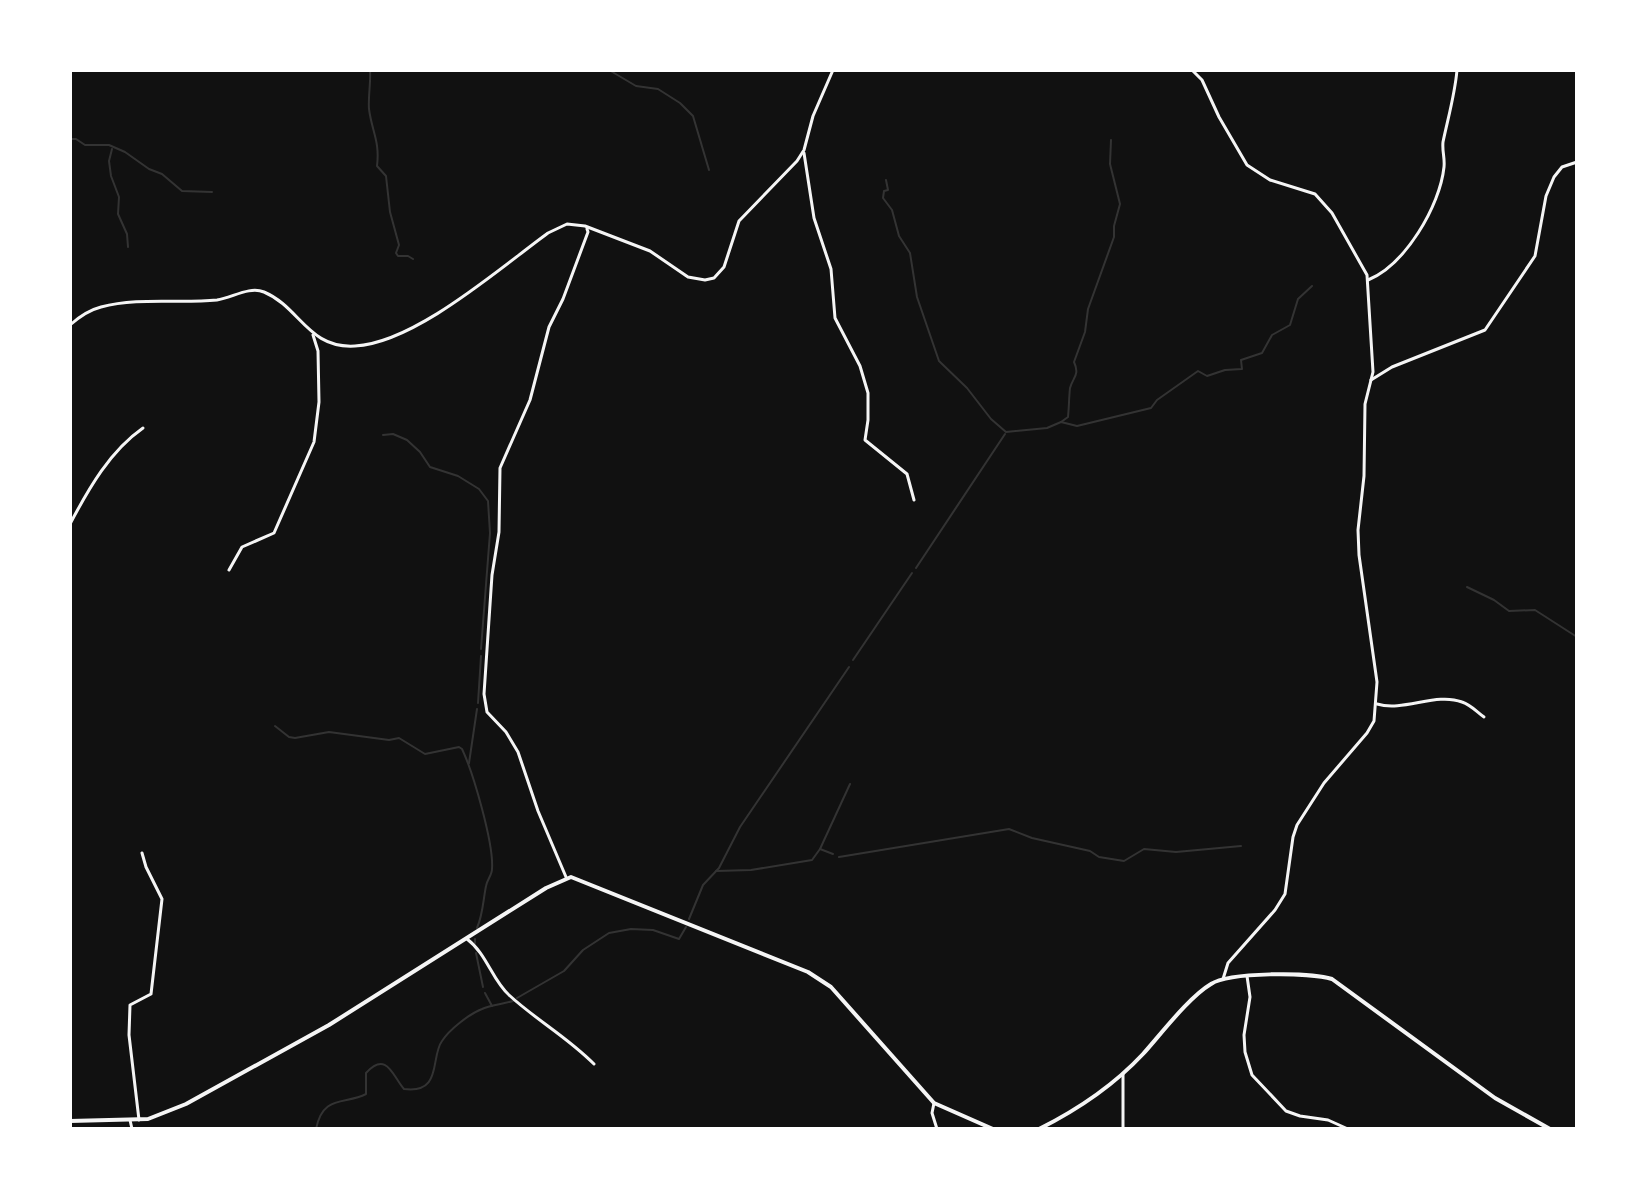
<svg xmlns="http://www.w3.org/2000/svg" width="1647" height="1199" font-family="'Fira Sans Condensed',sans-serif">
<rect width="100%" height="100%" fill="#111"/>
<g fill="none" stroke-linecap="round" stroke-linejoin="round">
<g stroke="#333" stroke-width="2">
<path d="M370 70C371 83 368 96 369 109 372 132 380 141 377 166L386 176 390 212 399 245 396 253 398 256H408L413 259"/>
<polyline points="609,70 636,86 658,89 680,103 693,116 709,170"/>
<polyline points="70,139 76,139 85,145 109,145 125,152 149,169 162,174 182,191 212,192"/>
<polyline points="112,149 109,161 111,176 119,197 118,214 127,234 128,247"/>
<polyline points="886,180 888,190 884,191 883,198 892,210 899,236 910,253 917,297 939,361 967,388 991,419 1006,432 1047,428 1061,422 1077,426 1151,408 1157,400 1198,371 1207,376 1225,370 1242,369 1241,360 1262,353 1272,335 1290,325 1298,299 1312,286"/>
<path d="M1061 422 1068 417C1069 407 1069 397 1070 388 1073 377 1080 375 1074 362L1085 332 1088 309 1114 237V226L1120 204 1110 164 1111 140"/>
<polyline points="383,435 393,434 407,440 420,452 430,467 458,476 479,489 488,501 490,533 481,649"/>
<polyline points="916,568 1005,434"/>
<polyline points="1467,587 1494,600 1509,611 1535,610 1577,637"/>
<polyline points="853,660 912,573"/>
<polyline points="478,703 481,656"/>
<path d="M275 726 289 737 295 738 329 732 389 740 399 738 425 754 459 747 462 749C473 772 494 844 492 869 492 875 487 880 486 886 483 901 483 914 477 928"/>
<polyline points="469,763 477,709"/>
<polyline points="820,849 833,854"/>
<polyline points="839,857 1009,829 1032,838 1090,851 1099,857 1124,861 1144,849 1176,852 1241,846"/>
<polyline points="716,871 751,870 812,860 820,849 850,784"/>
<polyline points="689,919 703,885 719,868 740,827 849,667"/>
<polyline points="475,943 475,939"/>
<polyline points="476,953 483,987"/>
<polyline points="485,993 492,1006"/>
<polyline points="517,998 564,971 583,950 609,933 631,929 653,930 679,939 686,927"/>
<polyline points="168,1129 169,1129"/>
<path d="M316 1129C323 1094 345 1105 366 1094V1073C387 1050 393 1077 404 1089 443 1094 430 1057 442 1041 449 1030 469 1014 482 1009 491 1005 503 1004 513 1001"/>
</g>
<g stroke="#f5f5f5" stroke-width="3">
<polyline points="1192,70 1202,80 1219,117 1247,165 1270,180 1315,194 1332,213 1367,275 1373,372 1365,404 1364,476 1358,530 1359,555 1377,682 1374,721 1367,733 1324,783 1297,825 1293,837 1285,894 1275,910 1228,963 1223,979"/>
<polyline points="804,153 814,218 831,269 835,318 860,366 868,393 868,420 865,440 907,474 914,500"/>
<path d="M1368 280C1405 265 1440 206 1444 167 1445 158 1442 151 1443 142 1448 118 1455 94 1457 70"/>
<path d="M70 325C79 317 89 310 101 307 139 297 179 304 217 300 232 298 249 286 264 292 300 307 308 349 355 346 415 343 500 268 548 233L567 224 585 226 650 251 688 277 705 280 714 278 724 267 739 221 797 161 804 150 813 116 833 70"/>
<polyline points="1371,380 1392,367 1485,330 1535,256 1546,196 1554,177 1562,167 1577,162"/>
<path d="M70 524C89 488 110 451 143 428"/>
<polyline points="229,570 242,547 274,533 314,442 319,402 318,351 313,335"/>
<path d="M1377 704C1404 712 1436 692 1462 702 1471 705 1477 712 1484 717"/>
<polyline points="566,877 538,811 518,752 506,732 487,712 484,694 492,575 499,532 500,468 530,400 549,327 563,299 588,232 587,229"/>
<path d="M467 939C487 954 492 980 509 995 536 1020 566 1036 594 1064"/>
<polyline points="1247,976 1250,997 1244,1035 1245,1052 1252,1075 1286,1111 1300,1116 1328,1120 1348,1129"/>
<polyline points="934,1103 932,1113 937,1129"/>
<polyline points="130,1120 132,1129"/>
<polyline points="139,1120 129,1035 130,1005 151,994 162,899 146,867 142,853"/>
<polyline points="1123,1129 1123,1074"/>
</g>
<g stroke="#f5f5f5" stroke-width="4">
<polyline points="70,1121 148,1119 186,1104 329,1025 546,888 571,877 808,972 831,987 934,1103 993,1129"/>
<path d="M1039 1129C1077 1110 1114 1085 1143 1054 1161 1034 1189 997 1211 984 1229 972 1310 972 1332 979L1495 1098 1550 1129"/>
</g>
</g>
<rect width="1647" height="1199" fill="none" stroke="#ffffff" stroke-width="144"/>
</svg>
